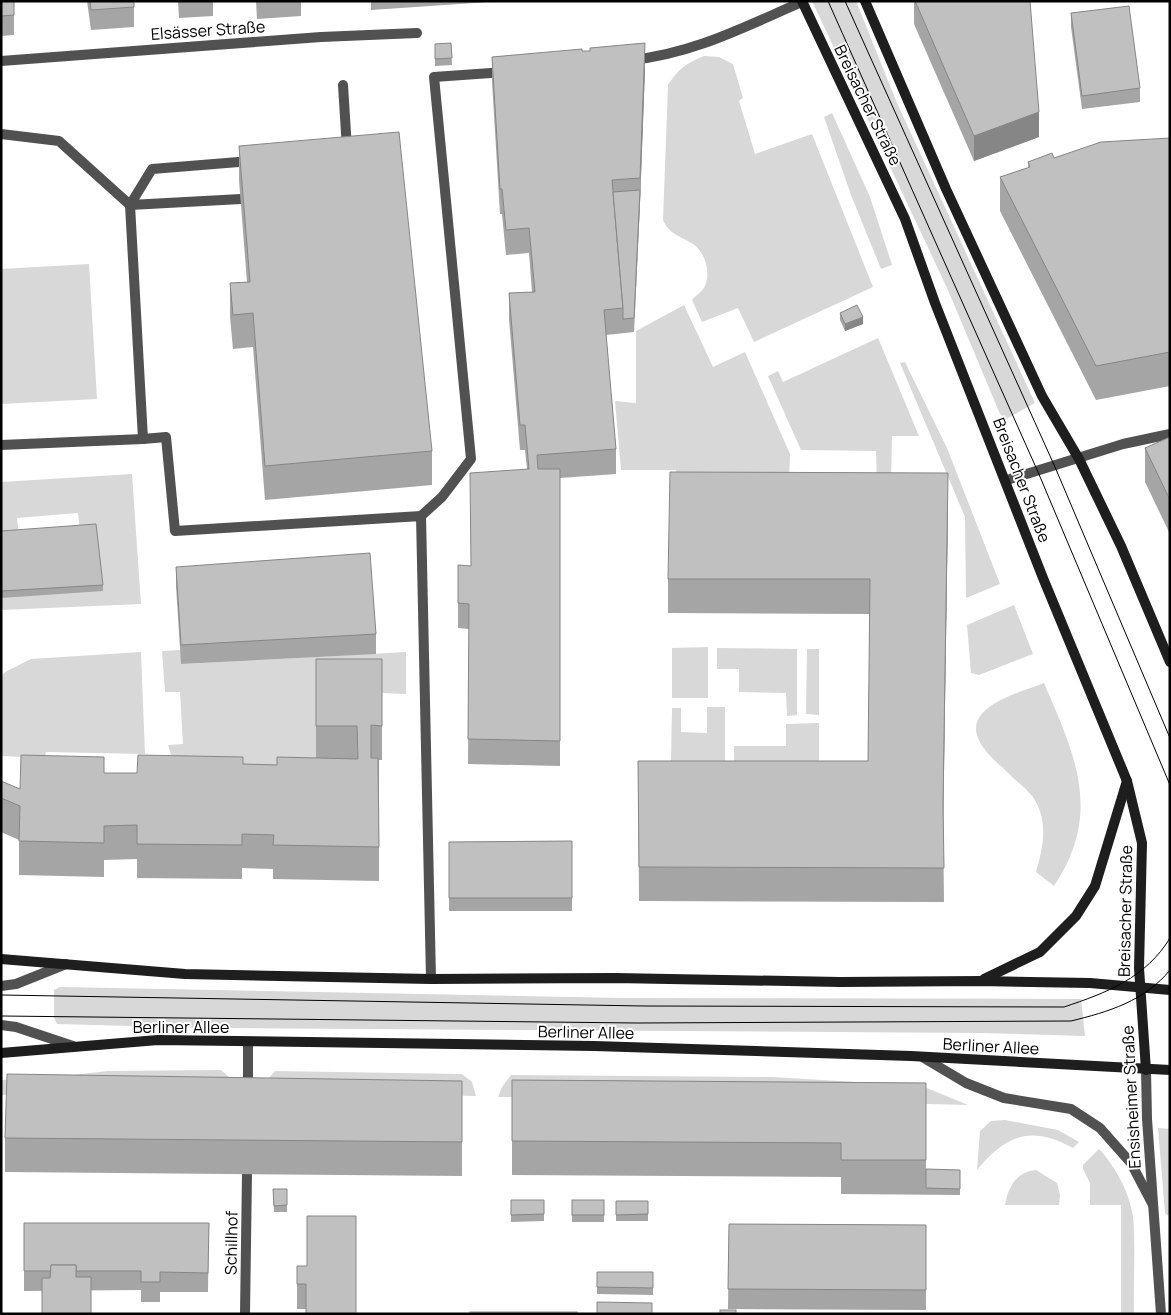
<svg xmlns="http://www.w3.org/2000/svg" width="1171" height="1315" font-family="Manrope,sans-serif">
<rect width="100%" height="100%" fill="#fff"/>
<g fill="#d8d8d8">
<polygon points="812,1 856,1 897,103 1035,403 1006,419 1000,414 948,290"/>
<path d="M704 56 719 57 733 64 743 98 739 101 755 154 812 134 873 287 754 342 738 308 702 322 692 300C695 296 703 291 705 286 711 272 705 252 693 244 680 236 669 234 663 220L668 85C678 69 687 63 704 56Z"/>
<polygon points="832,113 870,197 892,265 881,269 851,195 824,117"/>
<polygon points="89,264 97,399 1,404 1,269"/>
<polygon points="684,305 713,367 745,352 790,454 789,483 677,480 676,470 621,470 615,401 636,403 636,331"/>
<polygon points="878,338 919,436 892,436 891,483 877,483 876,451 801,450 768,376 778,371 783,382"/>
<polygon points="905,362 947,448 1000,584 966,598 965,517 900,363"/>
<polygon points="132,474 141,604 1,610 1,598 80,532 78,513 17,518 19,537 1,538 1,482"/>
<polygon points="1014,605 1033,654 979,675 971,673 967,625"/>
<polygon points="708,647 708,698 672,698 672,648"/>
<polygon points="717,648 797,649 797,715 787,716 786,693 739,692 739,669 717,669"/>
<polygon points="807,649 819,649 819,715 806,714"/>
<polygon points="181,650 182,664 406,652 406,694 382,693 316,760 315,771 172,758 168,745 183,744 180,692 165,692 162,651"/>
<polygon points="141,652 145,754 46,752 45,758 1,756 1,676 7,671 31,659"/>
<path d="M1044 683C1075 755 1103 813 1054 886L1036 872C1043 848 1048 825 1036 802 1031 792 1020 784 1012 777 1003 767 990 758 983 747 955 708 1019 693 1044 683Z"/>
<polygon points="707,707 725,707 725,762 671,761 672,708 681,708 681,732 707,733"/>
<polygon points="819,723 819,763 734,763 734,746 786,746 786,724"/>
<polygon points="60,987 622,998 1081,999 1085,1036 981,1033 207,1028 57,1024 54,1018 54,990"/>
<polygon points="221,1070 229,1077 232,1092 75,1091 1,1095 1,1080 46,1078 108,1071"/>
<polygon points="275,1071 462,1074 472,1082 476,1096 263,1092 267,1080"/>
<polygon points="511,1075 772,1077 922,1086 968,1105 735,1099 498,1097 502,1087"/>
<path d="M1005 1120 1058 1130 1079 1142 1073 1148C1031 1125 1006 1135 977 1170L980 1131 991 1121Z"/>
<polygon points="1158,1128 1170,1129 1170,1215 1167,1215 1165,1213"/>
<path d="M1099 1149C1115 1166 1130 1193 1133 1217 1136 1249 1133 1282 1134 1314H1121V1205H1090V1183L1083 1169V1165Z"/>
<path d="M1036 1170 1057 1183 1060 1195 1059 1205H1005C1008 1187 1016 1172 1036 1170Z"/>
</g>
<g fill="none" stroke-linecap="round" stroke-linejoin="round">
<g stroke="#515151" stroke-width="10">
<path d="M631 60C693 54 746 26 802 2"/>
<polyline points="1,61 321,37 417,33"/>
<polyline points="343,85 347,149"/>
<polyline points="1,134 59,141 130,205 241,199"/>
<polyline points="143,439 166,437 175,531 421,516 431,979"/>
<polyline points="1,445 143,439 130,205 152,169 251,161"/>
<polyline points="1007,480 1123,444 1170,434"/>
<polyline points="421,516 442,497 471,459 434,77 505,72"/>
<polyline points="1,986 16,984 66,964"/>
<polyline points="1,1025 16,1027 73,1046"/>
</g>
<g stroke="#515151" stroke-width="10">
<polyline points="248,1043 248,1090"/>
<polyline points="924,1058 966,1083 1004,1098 1071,1109 1100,1128 1131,1163 1153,1205"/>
<polyline points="1146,1070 1147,1119 1161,1314"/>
<polyline points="245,1314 247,1173"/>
</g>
<g stroke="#1e1e1e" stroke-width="10">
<polyline points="802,1 905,219 935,303 1043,578 1127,781 1142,843 1139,968 1146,1070"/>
<polyline points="865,1 946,189 1042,396 1079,459 1121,546 1170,662"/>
<polyline points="1,959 185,974 431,979 615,978 840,982 981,981 1090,983 1170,990"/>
<polyline points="984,979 1040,952 1076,916 1095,886 1127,781"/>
<polyline points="1,1053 158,1040 594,1046 911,1056 1170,1070"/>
</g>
<g stroke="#000" stroke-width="1">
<polyline points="828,1 1038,472 1170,785"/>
<polyline points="845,1 1055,467 1170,738"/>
<path d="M1 995 644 1006 1064 1007C1106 993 1146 978 1170 938"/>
<path d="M1 1016 637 1023 1071 1021C1108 1012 1145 1001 1170 970"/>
</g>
</g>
<g fill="#a5a5a5">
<polygon points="1,1 14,1 14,35 1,36"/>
<polygon points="87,1 143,1 134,2 134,27 91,30"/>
<polygon points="178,1 213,1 213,16 179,18"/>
<polygon points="256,1 301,1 301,16 257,19"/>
<polygon points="371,1 504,1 371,10"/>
<polygon points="914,1 1030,1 1039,137 974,161 914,24"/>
<polygon points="1071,13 1140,88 1140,102 1082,109 1071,27"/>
<polygon points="451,43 452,65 435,66 435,44"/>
<polygon points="582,51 645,69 640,203 634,332 606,335 616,449 616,474 560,478 560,766 468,764 469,629 458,628 458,565 471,566 527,469 525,450 520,450 509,319 509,293 532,292 529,253 506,255 502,214 500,214 492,82 492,57"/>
<polygon points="1170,138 1170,386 1096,400 1000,211 1000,177 1028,168 1028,162"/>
<polygon points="239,146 432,451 432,485 265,500 253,347 233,349 230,317 230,283 247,282 239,180"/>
<polygon points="840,313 863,324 845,331 840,320"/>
<polygon points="1170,437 1170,534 1145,482 1145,448"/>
<polygon points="948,507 943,817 944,902 639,901 638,761 868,761 870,614 668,613 668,579"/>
<polygon points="1,531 103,585 103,591 1,598"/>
<polygon points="176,567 376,634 376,654 181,664 176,586"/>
<polygon points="316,659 382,659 382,760 379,760 379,881 273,879 273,869 242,868 242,879 137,878 137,859 104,860 104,877 19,875 19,840 1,832 1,781 20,789 104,773 137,773 243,764 277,765 316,758"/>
<polygon points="572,841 572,911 449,911 449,842"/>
<polygon points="512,1080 926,1083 926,1169 960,1170 960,1195 841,1194 841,1177 512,1175"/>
<polygon points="462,1081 462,1176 5,1172 5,1138"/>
<polygon points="273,1189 287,1189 287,1212 274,1212"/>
<polygon points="511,1200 544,1200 544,1221 511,1222"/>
<rect x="572" y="1200" width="32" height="22"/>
<rect x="616" y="1201" width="32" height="20"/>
<polygon points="356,1216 306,1309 297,1309 297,1266 307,1266"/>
<polygon points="24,1223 209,1223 208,1292 160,1292 160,1302 141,1302 141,1290 24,1291"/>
<polygon points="729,1224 926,1225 926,1310 728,1309"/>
<polygon points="597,1272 653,1272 653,1295 597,1294"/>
</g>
<g fill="#868686">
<polygon points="645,43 645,69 640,203 634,332 640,190"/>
<polygon points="1039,112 1039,137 974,161 974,136"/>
<polygon points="863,317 863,324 845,331 845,324"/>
<polygon points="948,473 948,507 943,839 943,805"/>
</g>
<g fill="#c0c0c0" stroke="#868686">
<polygon points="1,1 14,1 14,15 1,16"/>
<polygon points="90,1 134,1 134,7 91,10"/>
<polygon points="915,1 1030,1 1039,112 974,136"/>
<polygon points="1129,6 1140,88 1082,96 1071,13"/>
<polygon points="451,43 452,58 435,59 435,44"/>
<polygon points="645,43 640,178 612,180 623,308 604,310 616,449 537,455 538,469 560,469 560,741 468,739 469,604 458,603 458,565 471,566 470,473 529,469 525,425 520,425 509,293 535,292 529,228 506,230 502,189 500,189 492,57 582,49 582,51 590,51 590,48"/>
<polygon points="399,132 432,451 265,466 253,313 233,315 230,283 250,282 239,146"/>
<polygon points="1170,138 1170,352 1096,366 1000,177 1030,167 1028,162 1052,153 1054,158 1101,142"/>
<polygon points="640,190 634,318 623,319 623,308 613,192"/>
<polygon points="857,305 863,317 845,324 840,313"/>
<polygon points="1170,437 1170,500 1145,448"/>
<polygon points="670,472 948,473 943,805 944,868 639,867 638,761 868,761 870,579 668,579"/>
<polygon points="96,524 103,585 1,591 1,531"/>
<polygon points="370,553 376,634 181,645 176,567"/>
<polygon points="316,659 382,659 382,726 371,725 371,758 378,758 379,847 273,845 274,835 242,834 242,845 137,844 137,825 104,826 104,843 19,841 20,806 1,798 1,781 20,789 21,755 104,757 104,773 137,773 138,755 243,757 243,764 277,765 277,757 358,759 357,726 316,726"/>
<polygon points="572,841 572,898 449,898 449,842"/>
<polygon points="7,1074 462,1081 462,1142 5,1138"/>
<polygon points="512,1080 926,1083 926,1160 841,1160 841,1143 512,1141"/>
<polygon points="926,1169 960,1170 960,1189 926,1188"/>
<polygon points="273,1189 287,1189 287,1205 274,1206"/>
<polygon points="511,1200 544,1200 544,1214 511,1215"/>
<rect x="572" y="1200" width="32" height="15"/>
<polygon points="616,1201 648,1201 648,1214 616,1215"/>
<polygon points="307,1216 356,1216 356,1314 306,1314 306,1284 297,1284 297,1266 307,1266"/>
<polygon points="24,1223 209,1223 208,1273 160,1272 160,1282 141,1282 141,1271 76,1271 76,1265 51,1265 51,1271 24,1271"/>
<polygon points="729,1224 926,1225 926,1290 728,1289"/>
<polygon points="51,1265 76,1265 76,1277 91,1277 91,1314 42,1314 42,1278 50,1278"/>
<polygon points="597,1272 653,1272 653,1288 597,1287"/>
<polygon points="597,1302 652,1303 652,1314 597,1314"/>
<rect x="720" y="1310" width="16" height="4"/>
<rect x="470" y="1312" width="107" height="2"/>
</g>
<g text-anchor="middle" stroke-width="4" stroke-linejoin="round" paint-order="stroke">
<g font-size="16" fill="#000" stroke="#fff">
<text transform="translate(208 30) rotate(-4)" y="6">Elsässer Straße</text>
<text transform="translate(868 105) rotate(64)" y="6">Breisacher Straße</text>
<text transform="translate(1022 480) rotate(69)" y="6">Breisacher Straße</text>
<text transform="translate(1125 911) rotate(-89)" y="6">Breisacher Straße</text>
<text x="181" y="1033">Berliner Allee</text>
<text transform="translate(586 1032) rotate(1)" y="6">Berliner Allee</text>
<text transform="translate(991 1046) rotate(3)" y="6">Berliner Allee</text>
<text transform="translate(1131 1097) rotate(-93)" y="6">Ensisheimer Straße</text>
<text transform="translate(231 1243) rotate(-89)" y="6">Schillhof</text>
</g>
</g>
<rect width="1171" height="1315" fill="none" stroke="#000000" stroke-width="5"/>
</svg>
